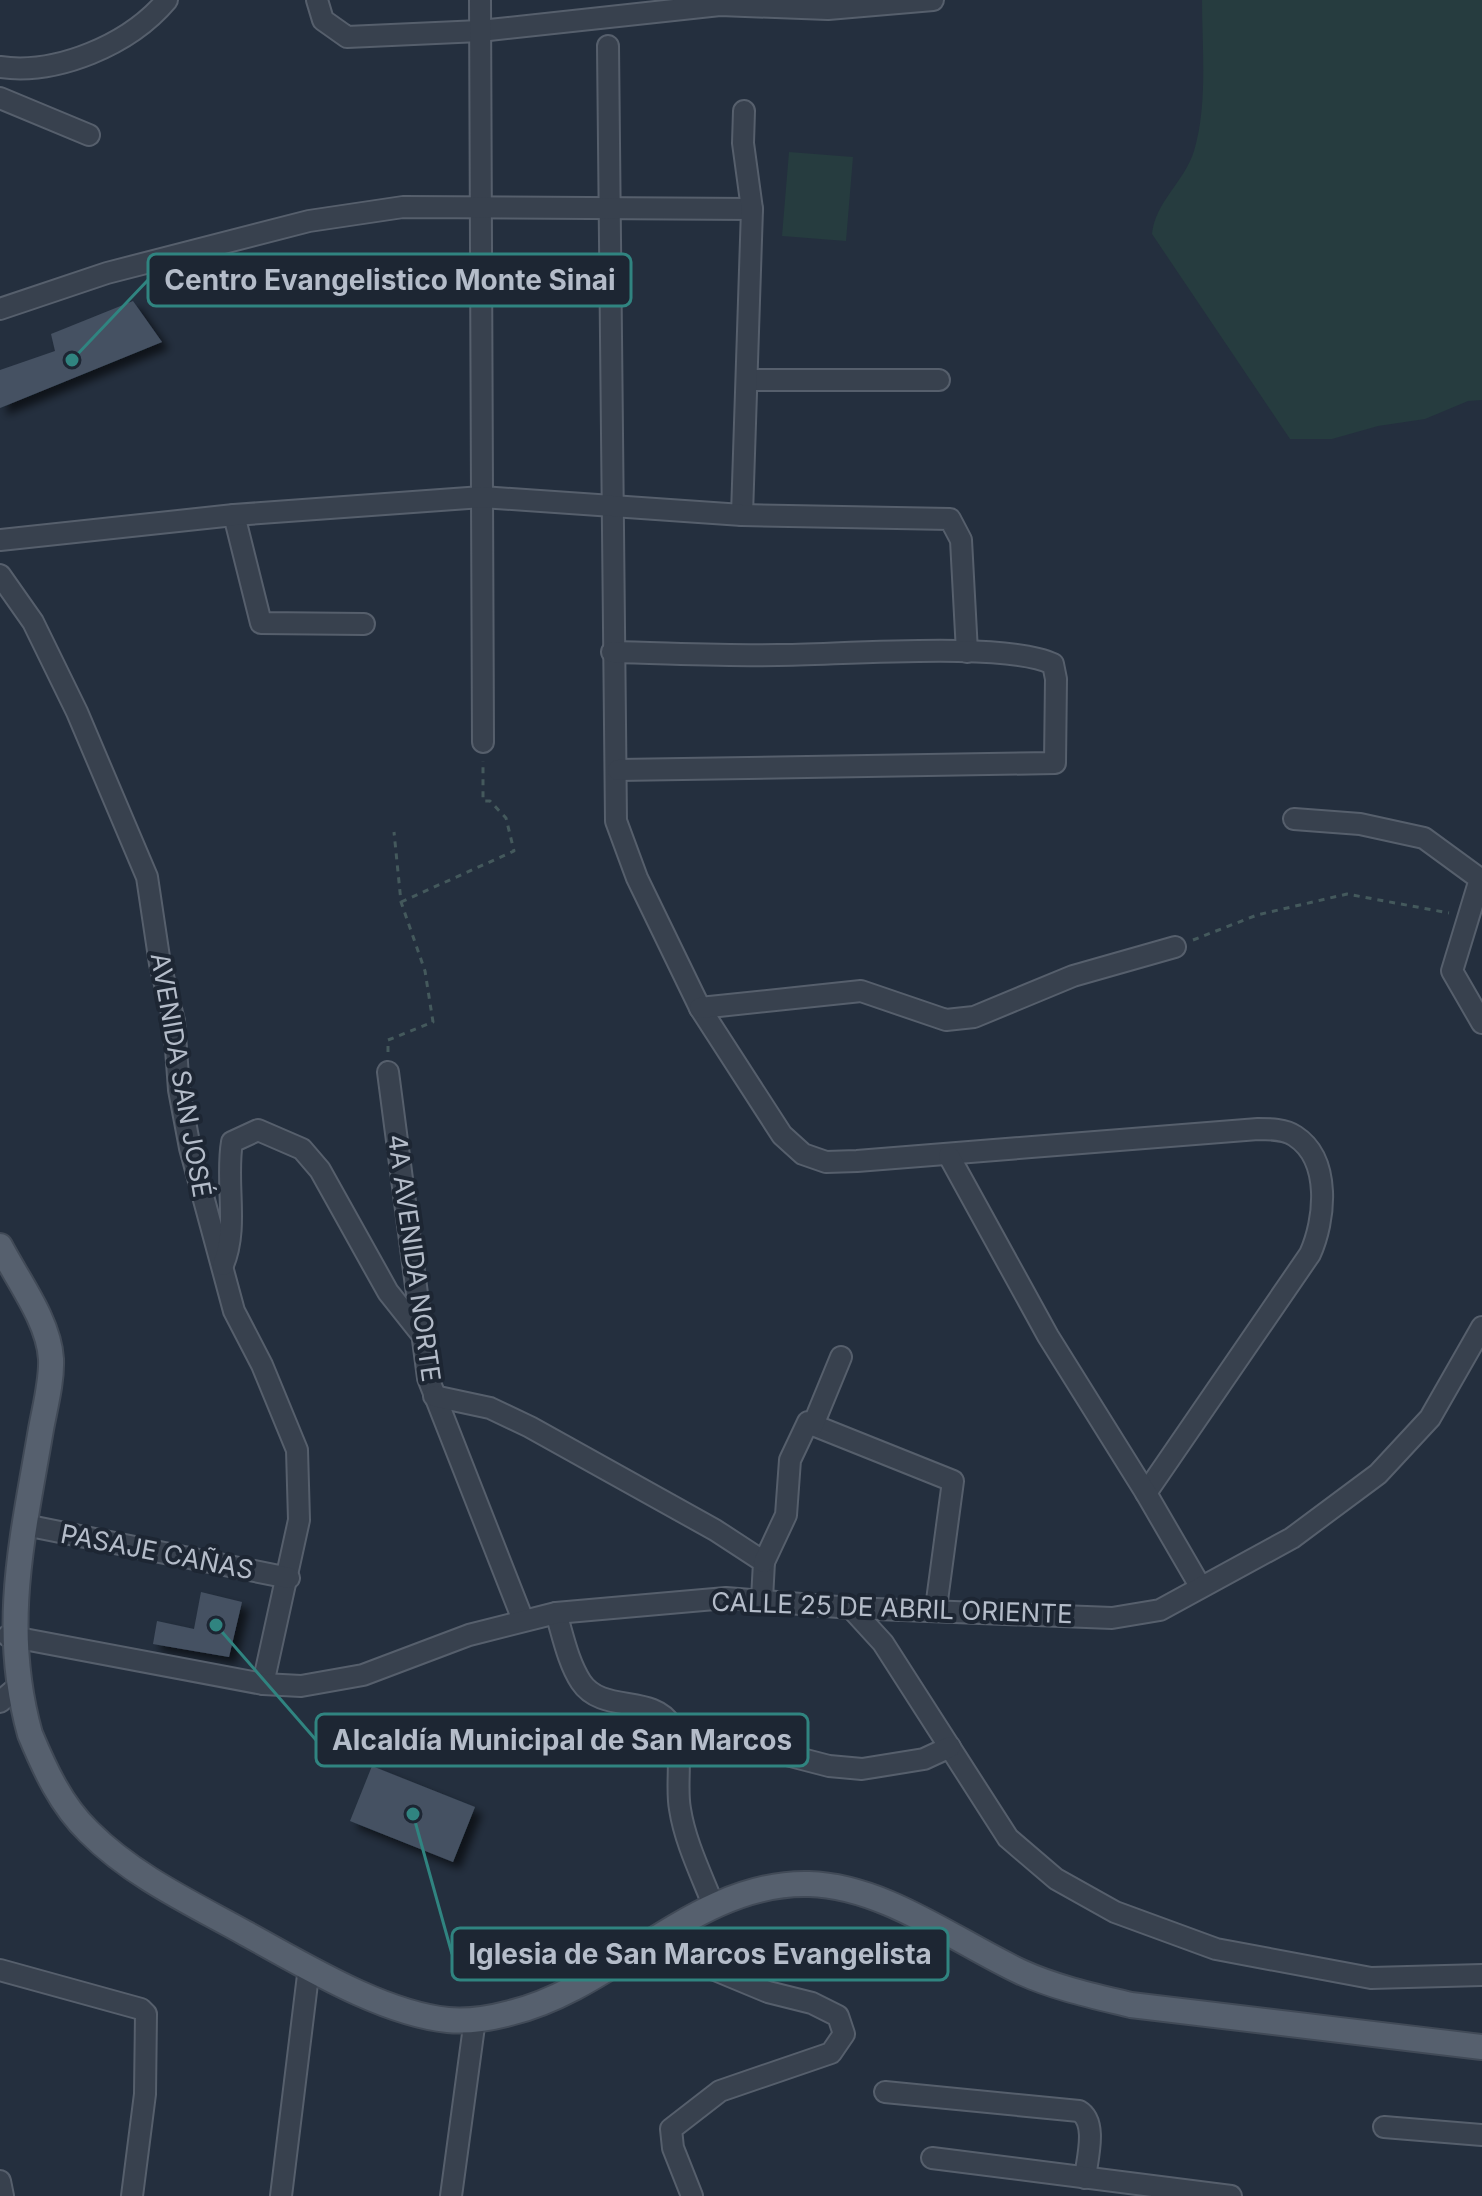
<svg xmlns="http://www.w3.org/2000/svg" width="1482" height="2196" font-family="Inter,sans-serif">
<defs>
<filter id="shadow"><feDropShadow dx="7" dy="7" stdDeviation="4" flood-color="#0009"/></filter>
</defs>
<rect width="100%" height="100%" fill="#242f3e"/>
<g fill="#263c3f">
<path d="M1202 0H1482V400L1468 401 1425 419 1378 426 1332 439H1290L1152 234C1155 202 1185 181 1194 151 1208 104 1202 48 1202 0Z"/>
<polygon points="789,152 853,157 846,241 782,236"/>
</g>
<g fill="#455162" filter="url(#shadow)">
<polygon points="133,301 162,342 0,408 0,370 55,351 51,334"/>
<polygon points="201,1592 242,1602 229,1657 153,1644 157,1621 194,1629"/>
<polygon points="372,1766 475,1807 453,1862 350,1821"/>
</g>
<g fill="none" stroke-linecap="round" stroke-linejoin="round">
<defs>
<g id="minor">
<polyline points="317,0 323,20 347,37 480,31 720,5 828,9 933,0"/>
<polyline points="480,0 483,742"/>
<path d="M608 46 616 821 637 878 700 1008 782 1135 803 1154 826 1162 857 1161 1258 1129C1270 1129 1285 1129 1295 1136 1332 1160 1325 1221 1310 1254L1146 1493"/>
<path d="M0 67C57 75 129 45 167 0"/>
<polyline points="0,98 89,135"/>
<polyline points="0,309 107,273 309,221 403,207 752,209"/>
<polyline points="748,380 939,380"/>
<polyline points="234,515 261,623 364,624"/>
<polyline points="742,515 752,209 743,143 744,111"/>
<polyline points="0,540 234,515 482,497 742,515 950,519 961,540 967,652"/>
<polyline points="0,575 33,622 77,712 147,877 160,964 174,1021 179,1090 190,1148 234,1311 262,1365 297,1450 299,1520 263,1684"/>
<path d="M612 652C667 653 723 656 778 655 837 655 1007 641 1053 664L1056 679 1055 763 618 770"/>
<polyline points="1294,819 1360,824 1424,838 1480,879 1452,971 1482,1023"/>
<polyline points="700,1008 861,991 946,1020 974,1017 1073,976 1175,947"/>
<polyline points="388,1072 428,1378 523,1620"/>
<polyline points="949,1156 1048,1336 1146,1493 1200,1586"/>
<path d="M223 1265C239 1227 225 1182 232 1142L258 1130 302 1149 320 1170 388 1292 419 1331"/>
<polyline points="434,1396 490,1408 530,1427 715,1530 764,1562 762,1599"/>
<polyline points="813,1425 953,1481 936,1608"/>
<polyline points="25,1525 289,1578"/>
<polyline points="764,1562 786,1515 790,1460 808,1422 813,1425 841,1357"/>
<polyline points="851,1608 883,1643 1008,1838 1056,1879 1115,1912 1216,1949 1371,1978 1482,1975"/>
<path d="M556 1613C563 1636 568 1662 581 1682 602 1714 653 1694 671 1725 685 1749 675 1783 680 1809 685 1842 702 1876 714 1907"/>
<polyline points="8,1636 263,1684 301,1686 363,1675 469,1635 556,1613 726,1598 851,1608 1112,1618 1160,1610 1292,1538 1378,1474 1430,1418 1482,1327"/>
<polyline points="0,1702 15,1689"/>
<polyline points="677,1749 775,1752 829,1766 862,1769 924,1759 950,1747"/>
<polyline points="643,1948 715,1970 768,1992 812,2003 838,2016 844,2034 831,2053 720,2091 671,2129 673,2148 692,2196"/>
<polyline points="0,1970 141,2009 146,2014 145,2094 132,2196"/>
<path d="M885 2092 1079 2111C1098 2122 1087 2159 1085 2178"/>
<polyline points="1384,2127 1482,2135"/>
<polyline points="932,2158 1231,2196"/>
<polyline points="0,2181 3,2196"/>
<polyline points="281,2196 309,1967"/>
<polyline points="451,2196 475,2019"/>
</g>
<path id="major" d="M0 1246C17 1279 49 1321 51 1359 52 1381 45 1407 41 1429 23 1536 0 1627 30 1734 45 1770 61 1805 89 1832 133 1876 191 1903 245 1933 304 1965 381 2013 448 2020 469 2022 491 2018 510 2013 615 1988 696 1881 809 1884 884 1886 955 1941 1021 1972 1056 1988 1094 1996 1131 2005L1482 2047"/>
</defs>
<use href="#minor" stroke="#565f6c" stroke-width="24"/>
<use href="#major" stroke="#414a57" stroke-width="28"/>
<g stroke="#44595c" stroke-width="3" stroke-dasharray="6 6" stroke-linecap="butt">
<polyline points="401,902 514,851 506,818 490,801 483,801 483,761"/>
<polyline points="1193,940 1257,915 1347,894 1449,913"/>
<polyline points="388,1052 388,1040 433,1022 425,971 401,902 394,832"/>
</g>
<use href="#minor" stroke="#38414e" stroke-width="20"/>
<use href="#major" stroke="#56606e" stroke-width="24"/>
</g>
<g text-anchor="middle" stroke-width="8" stroke-linejoin="round" paint-order="stroke">
<g font-size="26" fill="#b4bcc9" stroke="#1d2633">
<text transform="translate(181 1075) rotate(80)" y="9">AVENIDA SAN JOSÉ</text>
<text transform="translate(414 1258) rotate(82)" y="9">4A AVENIDA NORTE</text>
<text transform="translate(157 1552) rotate(11)" y="9">PASAJE CAÑAS</text>
<text transform="translate(892 1608) rotate(2)" y="9">CALLE 25 DE ABRIL ORIENTE</text>
</g>
</g>
<path fill="none" stroke="#308480" stroke-width="3" d="M72 360L148 280M216 1625L316 1740M413 1814L452 1954"/>
<g fill="#308480" stroke="#1d2633" stroke-width="3">
<circle cx="72" cy="360" r="8"/>
<circle cx="216" cy="1625" r="8"/>
<circle cx="413" cy="1814" r="8"/>
</g>
<g fill="#1d2633" stroke="#308480" stroke-width="3">
<rect x="148" y="254" width="483" height="52" rx="8"/>
<rect x="316" y="1714" width="492" height="52" rx="8"/>
<rect x="452" y="1928" width="496" height="52" rx="8"/>
</g>
<g font-size="28" text-anchor="middle" font-weight="bold" fill="#b4bcc9">
<text x="390" y="290">Centro Evangelistico Monte Sinai</text>
<text x="562" y="1750">Alcaldía Municipal de San Marcos</text>
<text x="700" y="1964">Iglesia de San Marcos Evangelista</text>
</g>
</svg>
